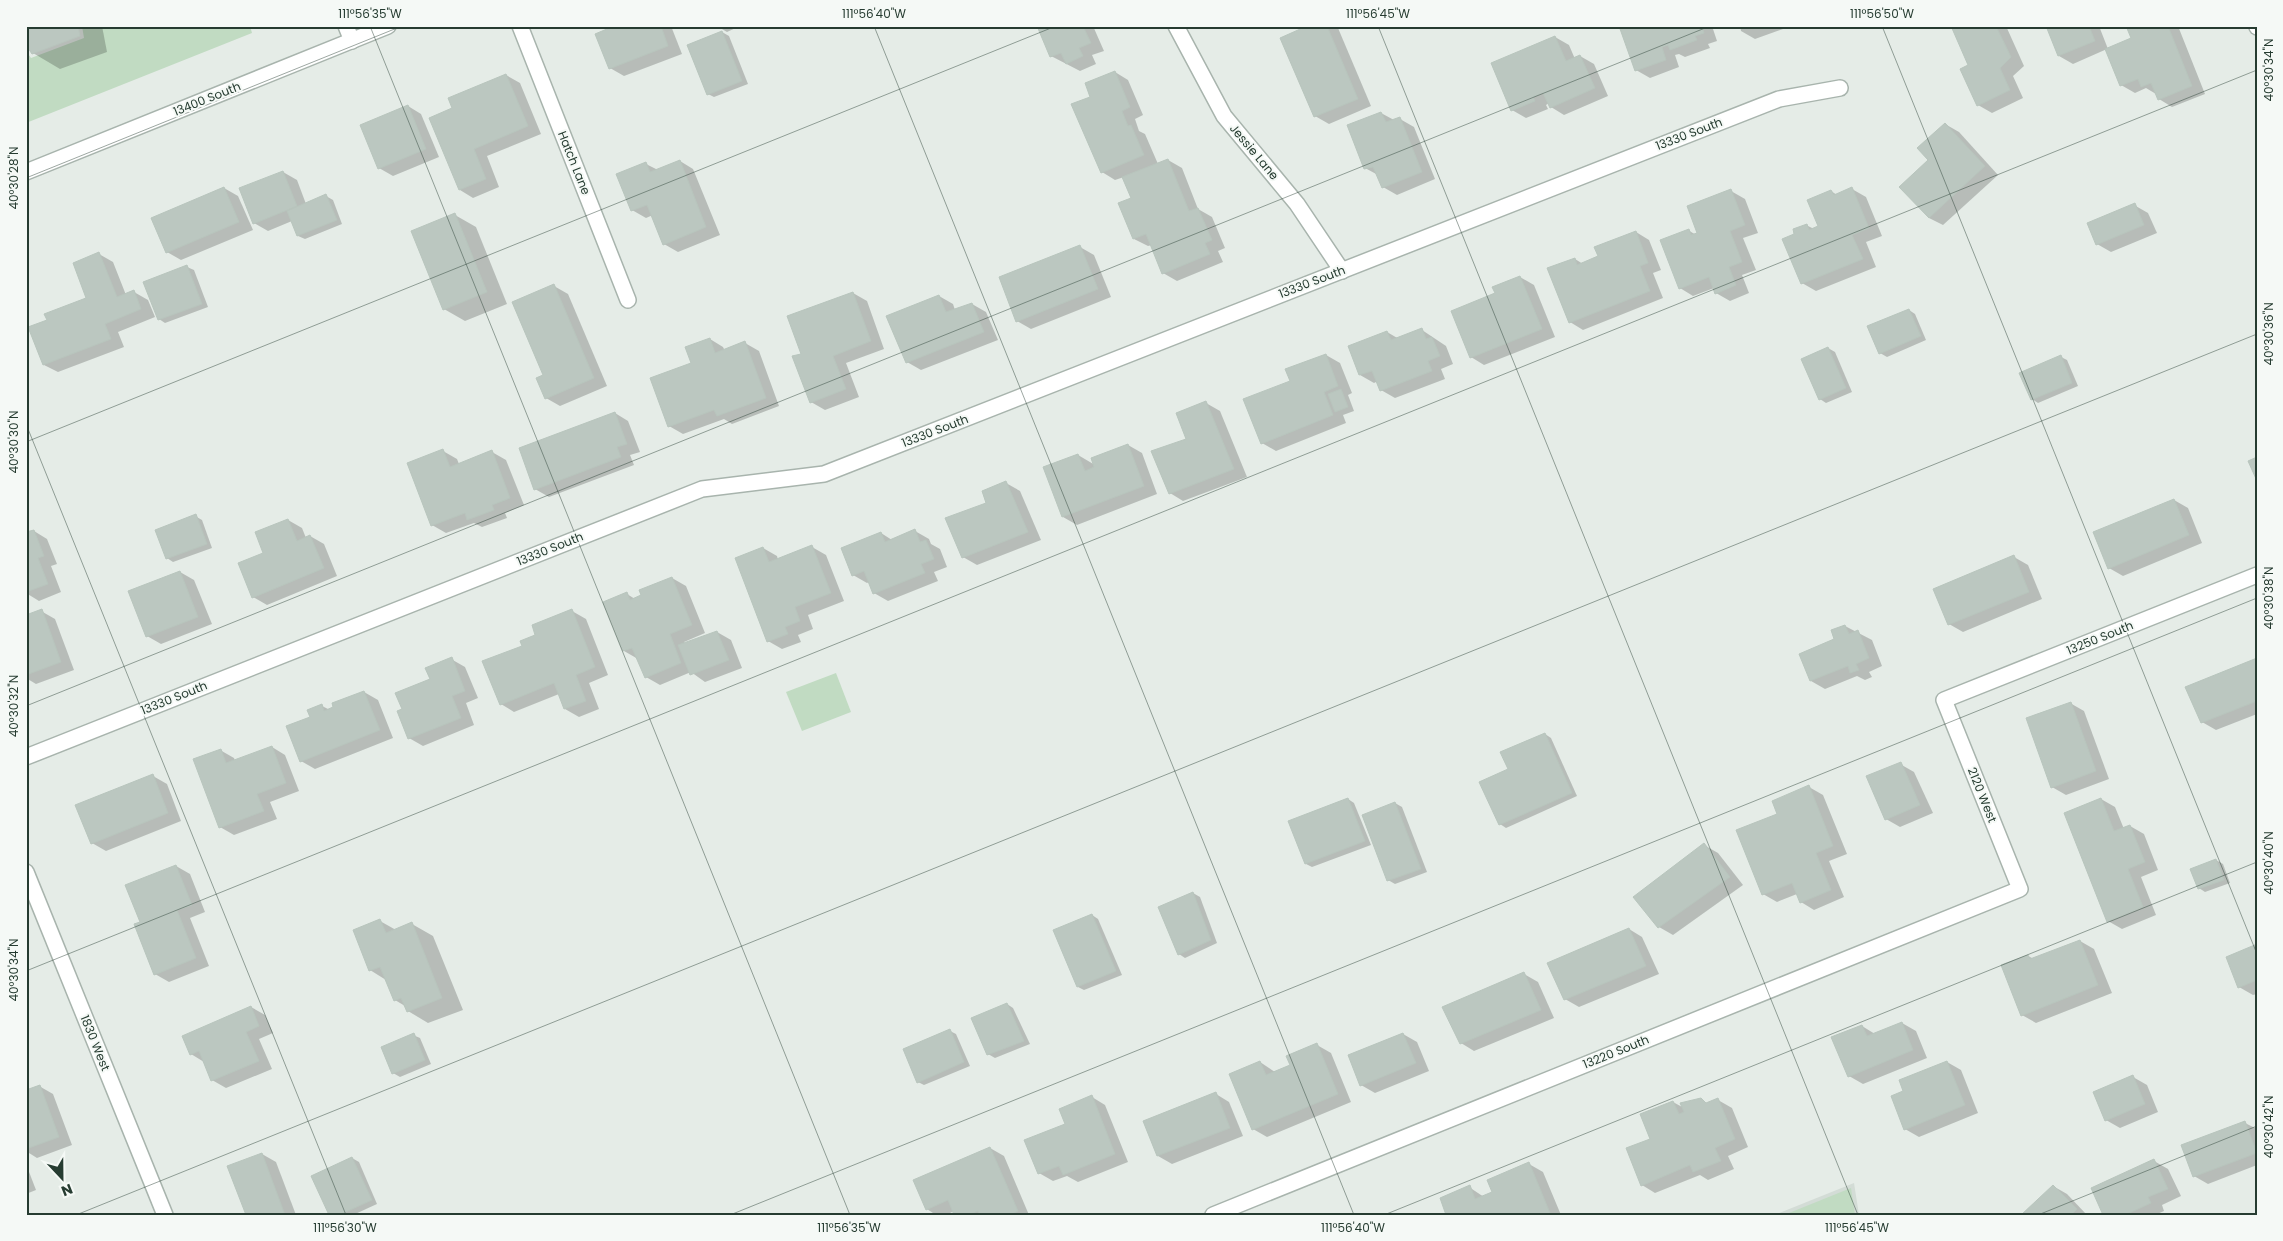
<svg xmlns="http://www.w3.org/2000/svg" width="2283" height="1241" font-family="Poppins,sans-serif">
<rect width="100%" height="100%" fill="#e5ece7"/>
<polygon fill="#d3dcd6" points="1854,1183 1859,1215 1774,1215"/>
<g fill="#c1dbc2">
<polygon points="82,26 250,26 252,33 26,123 26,51 31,58 84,38"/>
<polygon points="836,673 851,712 802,731 786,692"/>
<polygon points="1851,1188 1855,1215 1784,1215"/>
</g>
<g fill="#0003">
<polygon points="26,26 102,26 107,52 60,69 33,53"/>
<polygon points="617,26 671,26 682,54 624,76 610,68"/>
<polygon points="717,26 740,26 727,32"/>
<polygon points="1038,26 1093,26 1104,51 1092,55 1096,64 1080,71 1051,56"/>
<polygon points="1310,26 1334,26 1338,28 1371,106 1329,124 1315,116"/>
<polygon points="1620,26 1712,26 1717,41 1708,44 1710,48 1685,57 1679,54 1675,55 1679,67 1650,78 1636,70"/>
<polygon points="1740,26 1782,26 1783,29 1755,39 1741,31"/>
<polygon points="1952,26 2006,26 2024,66 2013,76 2023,98 1992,113 1978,105 1970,65"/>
<polygon points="2047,26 2099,26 2108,49 2133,39 2127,26 2178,26 2205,94 2172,107 2159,99 2156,94 2146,88 2135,93 2121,85 2107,49 2073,64 2059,56"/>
<polygon points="722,32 729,36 748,84 714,97 708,94"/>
<polygon points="1555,37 1569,45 1575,59 1580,56 1594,64 1608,96 1564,115 1551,107 1549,103 1546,105 1548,109 1526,118 1512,110"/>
<polygon points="1115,72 1128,80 1143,115 1135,119 1139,131 1145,134 1158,164 1168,160 1182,168 1198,209 1212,217 1225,248 1218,251 1223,262 1177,281 1163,273 1152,245 1148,246 1134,239 1132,198 1124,177 1115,180 1102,172 1092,97"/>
<polygon points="506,75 520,83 541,134 487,156 499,187 473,198 460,190 454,109"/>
<polygon points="408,106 421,114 439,157 393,176 379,168"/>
<polygon points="1381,113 1394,120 1400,119 1414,127 1435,179 1397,195 1383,187 1378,175 1365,168"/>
<polygon points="1945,124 1959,132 1998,175 1943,225 1929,218 1930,160"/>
<polygon points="680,161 693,169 720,235 678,252 664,244 653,215 646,218 632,210 646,164 658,170"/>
<polygon points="283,172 297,180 306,204 326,196 333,200 342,224 305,239 298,236 292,221 268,231 254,223"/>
<polygon points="224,188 238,196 253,230 181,260 167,252 153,219"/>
<polygon points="1852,189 1866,197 1882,236 1866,242 1876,267 1816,291 1802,283 1796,234 1806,225 1814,229 1820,227 1831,191 1837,195"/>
<polygon points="1731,191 1745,199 1758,233 1743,238 1756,270 1742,275 1749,293 1730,301 1716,293 1714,288 1693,296 1680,288 1688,230 1696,235"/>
<polygon points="2134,205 2148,213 2157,233 2111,252 2097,244"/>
<polygon points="455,215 476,227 507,304 465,321 444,309"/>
<polygon points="1636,232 1649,240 1661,270 1653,273 1663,298 1583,330 1570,322 1575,259 1583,264 1600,257"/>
<polygon points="1080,247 1094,255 1111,297 1031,329 1017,321"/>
<polygon points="99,254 113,262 126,295 134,292 148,300 155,317 118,332 124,347 58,372 44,365 49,321 88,298"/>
<polygon points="187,267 194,270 208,307 165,323 159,319"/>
<polygon points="1520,277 1534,285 1555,337 1484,365 1471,357 1497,294"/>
<polygon points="554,286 568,294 607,386 560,406 546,398 545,376"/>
<polygon points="853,293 867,301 884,349 846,363 859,397 825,410 811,402 803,355"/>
<polygon points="939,296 953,304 955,310 972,304 986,312 998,340 921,370 907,362"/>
<polygon points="1909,310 1915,314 1926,340 1887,357 1880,353"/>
<polygon points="1422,330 1446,346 1453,364 1441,369 1445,379 1395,398 1381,390 1378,381 1374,383 1360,375 1387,332 1399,339"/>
<polygon points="710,339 723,347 725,351 745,343 759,351 779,406 732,424 724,419 683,434 669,426 692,364"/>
<polygon points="1828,348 1835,352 1852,392 1826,403 1820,399"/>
<polygon points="1326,355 1340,363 1352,393 1348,395 1354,411 1343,415 1346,423 1276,451 1262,443 1291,382"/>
<polygon points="2061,357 2067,360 2078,386 2038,403 2032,399"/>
<polygon points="1206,403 1220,411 1247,477 1183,501 1170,493 1188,439"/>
<polygon points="615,413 628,421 640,452 630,455 634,465 549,497 535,489"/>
<polygon points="1128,445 1142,453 1157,494 1077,525 1063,517 1078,455 1095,465"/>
<polygon points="443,451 457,459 459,464 492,452 506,460 524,505 505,513 507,518 482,527 474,523 446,533 432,525"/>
<polygon points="1006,483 1020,491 1041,540 977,565 963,557"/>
<polygon points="2174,500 2188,508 2202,543 2123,576 2109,568"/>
<polygon points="195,516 202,520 212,548 173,562 167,558"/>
<polygon points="288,520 302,528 306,538 310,536 324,544 337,576 267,605 253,597 265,553"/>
<polygon points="26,530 28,533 34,531 47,539 57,564 51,566 61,592 39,601 26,593"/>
<polygon points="915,531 929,539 931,544 940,549 947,567 934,572 938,581 888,601 874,593 869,582 867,583 853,575 881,533 892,540"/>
<polygon points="812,547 826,555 844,601 808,615 813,629 798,635 801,642 782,649 768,641 763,548 777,556 778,560"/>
<polygon points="2014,557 2028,565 2042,599 1963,632 1949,624"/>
<polygon points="180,572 194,580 212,624 161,644 147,636 130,591"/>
<polygon points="672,578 686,586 705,633 684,642 684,644 717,632 731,640 742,668 705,682 691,672 660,685 646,677 638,659 624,651 627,594 635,599"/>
<polygon points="41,611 55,619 74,670 36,684 26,678 26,616"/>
<polygon points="572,611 586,619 608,675 589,683 599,709 579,717 565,709 559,694 514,712 501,704 523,646"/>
<polygon points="1845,626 1872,640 1882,666 1869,672 1872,677 1865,680 1857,676 1825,689 1811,681 1801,654 1836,640"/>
<polygon points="451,659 465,667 478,698 466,703 474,725 423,746 409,738 404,710"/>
<polygon points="2257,659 2257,714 2216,730 2202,722"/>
<polygon points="364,692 378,700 393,738 315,769 301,761 312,718 322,706 330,710"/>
<polygon points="2070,703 2084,711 2109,779 2066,795 2052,787"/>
<polygon points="1545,734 1551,738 1577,796 1506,828 1500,824 1509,770"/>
<polygon points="272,747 285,755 299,791 270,802 277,819 234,835 220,827 220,750 234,758 235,761"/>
<polygon points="1900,764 1914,772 1933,813 1900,827 1886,819"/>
<polygon points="153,776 167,784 181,821 106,851 92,843"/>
<polygon points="1809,787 1823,795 1847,854 1829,861 1844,897 1814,910 1801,902 1797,894 1777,902 1763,894 1778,815"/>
<polygon points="1348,799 1354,803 1371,845 1312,867 1306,864"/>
<polygon points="2101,799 2115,807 2124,829 2130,826 2144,834 2158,870 2141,877 2156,915 2122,929 2108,921"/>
<polygon points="1395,803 1402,807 1427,872 1395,884 1388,880"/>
<polygon points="1704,845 1718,853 1743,885 1673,935 1659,927"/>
<polygon points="2216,860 2223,864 2230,883 2205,892 2199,888"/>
<polygon points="176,866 190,874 205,912 190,918 209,966 169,982 155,974 141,922"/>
<polygon points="1193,893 1200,897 1217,943 1185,958 1179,954"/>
<polygon points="1092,915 1098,919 1122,975 1084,990 1078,987"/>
<polygon points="380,921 396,930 412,924 433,936 463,1010 428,1023 408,1011 405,1006 395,1000 386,980 370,970"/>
<polygon points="1629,929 1642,937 1659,974 1579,1007 1565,999"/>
<polygon points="2080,941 2094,949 2112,993 2036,1023 2022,1015 2028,956 2034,959"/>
<polygon points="2257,946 2257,994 2253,995 2239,987"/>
<polygon points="1524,974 1538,982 1554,1018 1474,1051 1461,1043"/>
<polygon points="1007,1004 1013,1008 1030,1044 995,1058 988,1054"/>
<polygon points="251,1007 265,1015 273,1033 259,1039 272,1069 226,1088 212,1080 204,1062 191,1054"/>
<polygon points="1902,1023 1916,1031 1927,1058 1863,1084 1849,1076 1862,1026 1875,1034"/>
<polygon points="950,1031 956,1034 970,1066 924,1085 918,1082"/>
<polygon points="1403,1034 1417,1042 1429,1071 1375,1093 1361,1085"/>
<polygon points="413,1035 420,1038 431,1064 400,1077 393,1073"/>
<polygon points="1317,1045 1331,1053 1351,1102 1267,1137 1253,1129 1260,1062 1275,1072 1291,1066"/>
<polygon points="1947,1062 1961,1070 1978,1113 1919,1137 1905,1129 1905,1092"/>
<polygon points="2133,1077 2147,1085 2158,1112 2120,1128 2106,1120"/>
<polygon points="39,1086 53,1094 72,1145 37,1158 29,1153 26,1154 26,1091"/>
<polygon points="1216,1094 1229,1102 1243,1136 1172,1164 1158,1156 1145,1122"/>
<polygon points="1092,1097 1105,1105 1128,1162 1078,1182 1067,1176 1053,1181 1039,1173 1067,1125"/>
<polygon points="1700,1099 1708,1104 1718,1100 1732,1108 1748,1147 1728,1156 1734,1169 1708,1180 1700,1175 1655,1193 1642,1185 1652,1139 1673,1102 1684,1108 1682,1104"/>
<polygon points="2245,1123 2257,1129 2257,1165 2208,1184 2194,1176"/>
<polygon points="990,1148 1004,1156 1029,1215 955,1215 954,1211 946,1215 936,1215 927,1209"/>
<polygon points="262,1154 276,1162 296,1215 247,1215"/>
<polygon points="352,1158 359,1162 377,1204 353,1215 330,1215"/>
<polygon points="2154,1161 2168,1169 2181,1196 2162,1205 2164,1211 2155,1215 2104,1215"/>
<polygon points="26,1164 36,1190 26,1194"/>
<polygon points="1529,1164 1543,1172 1561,1215 1448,1215 1469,1187 1484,1197 1494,1193"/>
<polygon points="2053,1186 2067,1194 2087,1215 2023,1215"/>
</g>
<g fill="#bbc7c0" stroke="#b8c5bd">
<polygon points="26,26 78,26 80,36 32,54 26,45"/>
<polygon points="614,26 661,26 668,46 609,69 595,34"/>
<polygon points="1037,26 1083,26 1091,43 1079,48 1083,56 1066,64 1061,53 1050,57"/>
<polygon points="1307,26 1327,26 1358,99 1314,117 1280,38"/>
<polygon points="1619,26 1702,26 1704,33 1695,36 1697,40 1670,50 1668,45 1662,47 1666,60 1635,71"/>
<polygon points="1951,26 1996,26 2011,57 2000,68 2010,90 1977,106 1960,69 1968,65"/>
<polygon points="2046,26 2089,26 2095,41 2058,56"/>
<polygon points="2126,26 2168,26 2192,86 2158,100 2151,83 2141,87 2138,79 2120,86 2105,49 2131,38"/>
<polygon points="722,31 742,81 707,95 687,45"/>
<polygon points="1555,36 1566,61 1580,55 1595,88 1550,108 1543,93 1533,97 1535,101 1511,111 1491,63"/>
<polygon points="1115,71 1130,107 1122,111 1128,126 1131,125 1144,155 1101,173 1071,104 1090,97 1085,83"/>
<polygon points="506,74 528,126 474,149 486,179 459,190 429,118 452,108 448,98"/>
<polygon points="408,105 426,149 378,169 360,125"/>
<polygon points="1381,112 1386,122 1400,117 1422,172 1382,188 1373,167 1364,169 1347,125"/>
<polygon points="1945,123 1985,166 1929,218 1899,187 1928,160 1917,148"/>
<polygon points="1168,159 1189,211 1198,208 1212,240 1205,243 1210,254 1162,274 1146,234 1133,239 1118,203 1131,198 1122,177"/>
<polygon points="680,160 706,227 663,245 647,205 631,211 616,174 646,162 650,172"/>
<polygon points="283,171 297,206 253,224 239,188"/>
<polygon points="224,187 239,222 166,253 151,218"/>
<polygon points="1852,187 1869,228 1852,235 1863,259 1801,284 1782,239 1794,234 1793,229 1807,224 1809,230 1818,226 1807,200 1831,190 1834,195"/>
<polygon points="1731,189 1745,225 1730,231 1742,262 1729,267 1736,285 1715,294 1709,277 1679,289 1660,240 1689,229 1691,235 1697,233 1687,206"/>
<polygon points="326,194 337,220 297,236 287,211"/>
<polygon points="2135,203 2144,225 2096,245 2087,223"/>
<polygon points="455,213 487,292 443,310 411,231"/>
<polygon points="1636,231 1648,263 1640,266 1650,291 1569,323 1547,268 1575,258 1577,265 1598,256 1594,247"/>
<polygon points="1080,245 1098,289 1016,322 999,277"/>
<polygon points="99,252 117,297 134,290 141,309 105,324 111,339 43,365 28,327 47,320 44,314 86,298 73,263"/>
<polygon points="187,265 202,304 158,320 143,282"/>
<polygon points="1520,276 1542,329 1470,358 1451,311 1495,293 1492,287"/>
<polygon points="554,284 594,378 545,399 536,378 543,375 512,302"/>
<polygon points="853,292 871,341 833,356 846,389 810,403 792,356 801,354 787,316"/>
<polygon points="939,295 946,312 972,303 984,332 906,363 886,316"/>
<polygon points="1909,309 1921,336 1879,354 1867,326"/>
<polygon points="1422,328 1426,339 1432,337 1440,356 1428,361 1432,371 1380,391 1372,371 1359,375 1348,346 1387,331 1391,340"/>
<polygon points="710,338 715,353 745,341 766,398 717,416 714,410 668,427 650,378 691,363 685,347"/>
<polygon points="1828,347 1846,388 1819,400 1801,359"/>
<polygon points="1326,354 1338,386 1324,392 1333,415 1261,444 1243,399 1290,381 1285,369"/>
<polygon points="2061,355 2072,383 2031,400 2019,373"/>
<polygon points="1341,389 1348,407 1335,412 1328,394"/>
<polygon points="1206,401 1234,469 1169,494 1151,451 1186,439 1176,413"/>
<polygon points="615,412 627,444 617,447 621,457 534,490 519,448"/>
<polygon points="1128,444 1144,486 1062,517 1043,467 1078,454 1085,471 1094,467 1091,458"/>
<polygon points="443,449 450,467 492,450 510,498 492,505 494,510 467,520 465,513 431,526 407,463"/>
<polygon points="2257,457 2257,481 2248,461"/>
<polygon points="1006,481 1028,532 962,558 945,518 986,503 982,491"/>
<polygon points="2174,499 2189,535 2108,569 2093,532"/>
<polygon points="196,514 207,544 166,559 155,530"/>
<polygon points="288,519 297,541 310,535 324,568 252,598 238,563 263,553 255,532"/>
<polygon points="915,529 920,542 926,540 934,559 921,564 925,573 873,594 864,571 852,576 841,548 881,532 885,542"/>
<polygon points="34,530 44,556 38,558 48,584 26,592 26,532"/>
<polygon points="812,545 831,593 795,607 800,621 785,627 788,634 767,642 735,558 763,547 769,562"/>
<polygon points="2014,555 2029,592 1948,625 1933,589"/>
<polygon points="180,571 198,617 146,637 128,591"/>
<polygon points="672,577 692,625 670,634 681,663 645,678 632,648 623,651 603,602 627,592 630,600 641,595 639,590"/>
<polygon points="42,609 61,662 26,675 26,615"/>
<polygon points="572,609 595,667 576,675 586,701 564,709 554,683 500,705 482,661 522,646 520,641 535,635 532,625"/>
<polygon points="1845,625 1849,634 1858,630 1869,658 1856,664 1859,670 1850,673 1848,666 1810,681 1799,654 1834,639 1831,630"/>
<polygon points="717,631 729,660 690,675 678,645"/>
<polygon points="452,657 465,691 452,696 461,718 408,739 397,711 402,709 395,693 430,679 425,668"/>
<polygon points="2257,658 2257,701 2201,723 2185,687"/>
<polygon points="364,691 380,730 300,762 286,726 310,717 307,710 322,704 324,711 333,707 332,703"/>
<polygon points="2071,702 2096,771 2051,788 2026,718"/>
<polygon points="1545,733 1572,793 1499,825 1479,782 1508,769 1500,752"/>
<polygon points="272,746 286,783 257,794 264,811 219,828 193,759 221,749 226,763"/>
<polygon points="1901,762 1920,805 1885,820 1866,776"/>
<polygon points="153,774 168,813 91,844 75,805"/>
<polygon points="1809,785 1833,846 1816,853 1831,890 1800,903 1792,883 1762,895 1736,830 1777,814 1772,801"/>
<polygon points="1348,798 1365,841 1305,864 1288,821"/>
<polygon points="2101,798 2114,831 2130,825 2145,862 2128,869 2143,907 2107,922 2064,813"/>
<polygon points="1395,802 1421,869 1387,881 1362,815"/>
<polygon points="1704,843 1730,877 1658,928 1633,897"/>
<polygon points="2216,859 2224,880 2198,889 2190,869"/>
<polygon points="176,865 192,905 177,910 196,958 154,975 134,924 140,922 125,885"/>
<polygon points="1193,892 1211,940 1178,955 1158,907"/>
<polygon points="1092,914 1116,971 1077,987 1053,930"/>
<polygon points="380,919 386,933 412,922 442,998 407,1012 401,998 394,1001 380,967 369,971 353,930"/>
<polygon points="1629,928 1646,966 1564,1000 1547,963"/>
<polygon points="2080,940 2098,985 2021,1016 2001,965 2028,955 2030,959"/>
<polygon points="2257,944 2257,980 2238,988 2226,957"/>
<polygon points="1524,972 1541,1010 1460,1044 1442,1007"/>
<polygon points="1007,1003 1024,1041 987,1055 971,1018"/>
<polygon points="251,1006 259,1026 246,1032 259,1061 211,1081 199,1051 190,1055 182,1036"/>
<polygon points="1902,1022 1913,1050 1848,1077 1831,1037 1862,1025 1867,1036"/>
<polygon points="950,1029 964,1062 917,1083 903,1049"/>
<polygon points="414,1033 425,1060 392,1074 381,1047"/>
<polygon points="1403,1033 1416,1063 1360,1086 1348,1055"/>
<polygon points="1317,1043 1338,1094 1252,1130 1229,1074 1260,1061 1266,1075 1290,1065 1286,1056"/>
<polygon points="1947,1061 1965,1105 1904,1130 1891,1096 1903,1091 1899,1080"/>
<polygon points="2133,1075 2145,1104 2105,1121 2093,1092"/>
<polygon points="40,1085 59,1137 26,1149 26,1090"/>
<polygon points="1216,1092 1230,1128 1157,1156 1143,1121"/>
<polygon points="1092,1095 1115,1154 1063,1175 1059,1166 1038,1174 1024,1140 1065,1124 1059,1109"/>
<polygon points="1701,1098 1706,1103 1718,1098 1735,1139 1715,1148 1721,1161 1693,1172 1690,1165 1641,1186 1626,1148 1650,1139 1640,1114 1673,1101 1679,1114 1684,1112 1680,1103"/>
<polygon points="2245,1121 2257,1153 2193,1177 2181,1145"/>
<polygon points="990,1147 1018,1211 1010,1215 979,1215 978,1211 969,1215 954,1215 948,1200 926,1210 913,1180"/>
<polygon points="262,1153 285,1215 246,1215 227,1166"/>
<polygon points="352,1157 372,1200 339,1215 329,1215 311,1176"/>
<polygon points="2154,1159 2168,1189 2148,1197 2151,1203 2125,1215 2103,1215 2091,1188"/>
<polygon points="1529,1162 1550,1213 1546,1215 1446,1215 1440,1198 1470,1185 1475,1199 1492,1192 1487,1180"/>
<polygon points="2053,1185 2077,1209 2071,1215 2021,1215"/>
</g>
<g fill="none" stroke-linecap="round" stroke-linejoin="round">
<defs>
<g id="minor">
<polyline points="346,26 352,41"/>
<polyline points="520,26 628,300"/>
<polyline points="1176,26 1224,116 1297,204 1342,271"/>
<polyline points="2257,26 2257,27"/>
<polyline points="26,757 702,489 824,474 1779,99 1840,88"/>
<polyline points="26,872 165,1215"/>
<polyline points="1213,1215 2020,889 1944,700 2257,575"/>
</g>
<polyline id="tertiary" points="26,172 388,26"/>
</defs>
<use href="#minor" stroke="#a8b4ad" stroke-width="18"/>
<use href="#tertiary" stroke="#a8b4ad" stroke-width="18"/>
<use href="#minor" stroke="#fff" stroke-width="15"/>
<use href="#tertiary" stroke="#fff" stroke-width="15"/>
</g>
<path fill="none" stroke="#263c31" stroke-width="1" stroke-opacity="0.45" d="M370 26 850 1215M874 26 1354 1215M1378 26 1858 1215M1882 26 2257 954M26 178 402 26M26 424 346 1215M26 442 1056 26M26 706 1710 26M26 971 2257 70M76 1215 2257 334M730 1215 2257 598M1384 1215 2257 862M2038 1215 2257 1126"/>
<g text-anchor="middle" stroke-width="4" stroke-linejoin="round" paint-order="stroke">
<g font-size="12" fill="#263c31" stroke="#f5f9f6">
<text transform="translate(207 99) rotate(-22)" y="4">13400 South</text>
<text transform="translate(1689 134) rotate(-21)" y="4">13330 South</text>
<text transform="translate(1254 152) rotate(50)" y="4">Jessie Lane</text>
<text transform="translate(574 163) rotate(68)" y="4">Hatch Lane</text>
<text transform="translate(1312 282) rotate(-21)" y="4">13330 South</text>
<text transform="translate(935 431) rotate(-21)" y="4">13330 South</text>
<text transform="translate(550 549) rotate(-22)" y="4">13330 South</text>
<text transform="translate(2100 638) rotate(-22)" y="4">13250 South</text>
<text transform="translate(174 698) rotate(-22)" y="4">13330 South</text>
<text transform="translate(1982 795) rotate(68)" y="4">2120 West</text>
<text transform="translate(95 1043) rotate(68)" y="4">1830 West</text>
<text transform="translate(1616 1052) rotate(-22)" y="4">13220 South</text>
</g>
</g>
<rect width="2283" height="1241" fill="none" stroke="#f5f9f6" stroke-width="55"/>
<g transform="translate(62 1178) rotate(158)" stroke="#f5f9f6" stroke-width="4" paint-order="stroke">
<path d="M0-4L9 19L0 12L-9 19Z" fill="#263c31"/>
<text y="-8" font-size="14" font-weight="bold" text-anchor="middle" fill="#263c31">N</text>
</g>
<rect x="28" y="28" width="2228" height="1186" fill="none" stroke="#263c31" stroke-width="2"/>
<g font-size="12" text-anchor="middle" fill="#263c31">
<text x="370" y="18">111°56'35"W</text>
<text x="874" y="18">111°56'40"W</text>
<text x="1378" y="18">111°56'45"W</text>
<text x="1882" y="18">111°56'50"W</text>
<text transform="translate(2269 70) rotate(-90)" y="4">40°30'34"N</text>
<text transform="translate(14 178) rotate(-90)" y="4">40°30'28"N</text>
<text transform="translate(2269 334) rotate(-90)" y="4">40°30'36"N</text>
<text transform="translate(14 442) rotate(-90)" y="4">40°30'30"N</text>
<text transform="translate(2269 598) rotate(-90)" y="4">40°30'38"N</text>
<text transform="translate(14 706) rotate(-90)" y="4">40°30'32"N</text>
<text transform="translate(2269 863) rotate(-90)" y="4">40°30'40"N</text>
<text transform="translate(14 970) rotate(-90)" y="4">40°30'34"N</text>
<text transform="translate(2269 1127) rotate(-90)" y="4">40°30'42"N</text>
<text x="345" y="1232">111°56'30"W</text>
<text x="849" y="1232">111°56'35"W</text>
<text x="1353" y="1232">111°56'40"W</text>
<text x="1857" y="1232">111°56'45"W</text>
</g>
</svg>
